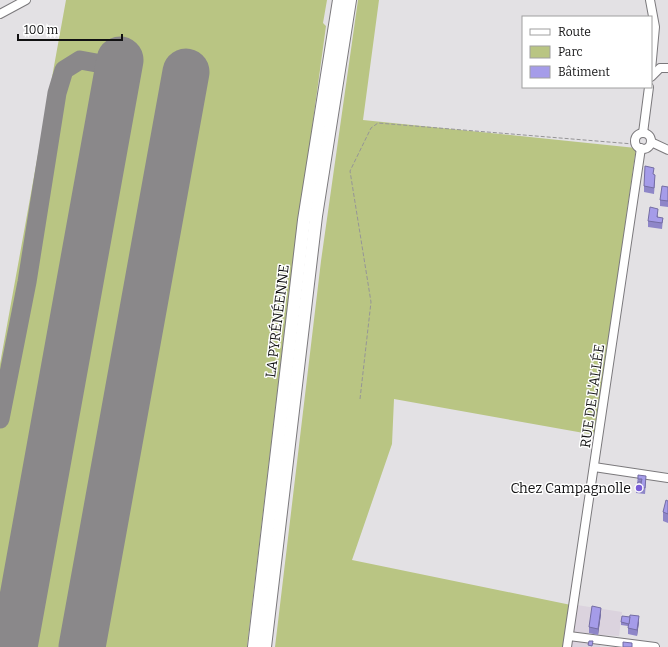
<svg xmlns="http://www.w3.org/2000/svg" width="668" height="647" font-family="Bitter,serif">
<rect width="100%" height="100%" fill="#e3e1e4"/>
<polygon fill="#dbd3de" points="577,605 622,612 619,636 602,635 600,647 565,647"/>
<g fill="#b9c583">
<polygon points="66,0 327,0 323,23 326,26 286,318 247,647 0,647 0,364"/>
<polygon points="358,0 379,0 363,120 636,148 595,435 394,399 392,444 352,560 571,605 565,647 275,647 321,261"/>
</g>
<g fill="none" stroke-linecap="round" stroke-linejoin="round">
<polyline stroke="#8a888a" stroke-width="19" points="0,419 27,282 57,93 64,70 80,60 113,66"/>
<g stroke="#8a888a" stroke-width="47">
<polyline points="14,647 120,60"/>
<polyline points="82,647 186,72"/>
</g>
<defs>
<g id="minor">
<polyline points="650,0 655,27 651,70"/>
<polyline points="0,14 26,0"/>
<polyline points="651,77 660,68 668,68"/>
<polyline points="643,133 649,87"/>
<circle cx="643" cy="141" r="8"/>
<polyline points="651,142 668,150"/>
<polyline points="594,467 668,478"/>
<polyline points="569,636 655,647"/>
<polyline points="567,647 641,148"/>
</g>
<g id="highway">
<polyline points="254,647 304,220 339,0"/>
<polyline points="265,647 316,216 350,0"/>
</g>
</defs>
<use href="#minor" stroke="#7b797c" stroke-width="10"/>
<use href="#highway" stroke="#7b797c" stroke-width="14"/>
<polyline stroke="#969597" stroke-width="1" stroke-dasharray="4 2" stroke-linecap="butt" points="360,399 371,302 350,171 371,128 378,123 633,144"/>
<use href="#minor" stroke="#fff" stroke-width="8"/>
<use href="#highway" stroke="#fff" stroke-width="12"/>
</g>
<g fill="#8e86c8">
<polygon points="654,175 655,181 654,194 644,192 644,186"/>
<polygon points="668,187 668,207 660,206 660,200"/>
<polygon points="658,215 658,217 663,219 662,229 648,227 648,221"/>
<polygon points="638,475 646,482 645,494 636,493"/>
<polygon points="668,501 668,523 663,521 663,512"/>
<polygon points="601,614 598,635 589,633 589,627"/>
<polygon points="621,622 639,622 637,636 628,634 628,626 621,625"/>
</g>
<g fill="#746da3">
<polygon points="601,608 601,614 598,635 598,629"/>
<polygon points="639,616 639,622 637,636 637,630"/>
</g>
<g fill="#a59ce9" stroke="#746da3">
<polygon points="645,166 654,168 653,174 655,175 654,188 644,186"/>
<polygon points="662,186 668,187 668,201 660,200"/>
<polygon points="650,207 658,209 657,217 663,218 662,223 648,221"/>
<polygon points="638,475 646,476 645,488 640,487 642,479 638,479"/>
<polygon points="638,482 641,482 640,490 636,490"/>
<polygon points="666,500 668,501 668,514 663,512"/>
<polygon points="592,606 601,608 598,629 589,627"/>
<polygon points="630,615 639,616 637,630 628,628"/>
<polygon points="622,616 630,617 629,624 621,622"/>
<polygon points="589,641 593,641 592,646 588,645"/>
<polygon points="623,642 632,643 632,647 623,647"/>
</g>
<circle fill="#795cd7" stroke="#fff" stroke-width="1.5" cx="639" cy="488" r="4"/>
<g text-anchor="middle" stroke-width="3" stroke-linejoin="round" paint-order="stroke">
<g font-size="14" fill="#111112" stroke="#fff">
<text transform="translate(277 321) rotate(-83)" y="5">LA PYRÉNÉENNE</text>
<text transform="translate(592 396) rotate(-82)" y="5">RUE DE L'ALLÉE</text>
</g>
<g font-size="14" fill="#111112" stroke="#fff" text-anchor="end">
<text x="631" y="493">Chez Campagnolle</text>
</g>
</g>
<rect x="522" y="16" width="130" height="72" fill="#ffffff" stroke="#a0a0a0"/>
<rect x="530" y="29" width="20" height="6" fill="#ffffff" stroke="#a0a0a0"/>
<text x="558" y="36" font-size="12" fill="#111112">Route</text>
<rect x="530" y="46" width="20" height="12" fill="#b9c583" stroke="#a0a0a0"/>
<text x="558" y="56" font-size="12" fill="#111112">Parc</text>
<rect x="530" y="66" width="20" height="12" fill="#a59ce9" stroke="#a0a0a0"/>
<text x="558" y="76" font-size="12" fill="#111112">Bâtiment</text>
<path d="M18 34v6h104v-6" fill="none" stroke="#111112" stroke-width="2"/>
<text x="24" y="34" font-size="12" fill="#111112" stroke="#ffffff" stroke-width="3" paint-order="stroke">100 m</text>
</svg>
